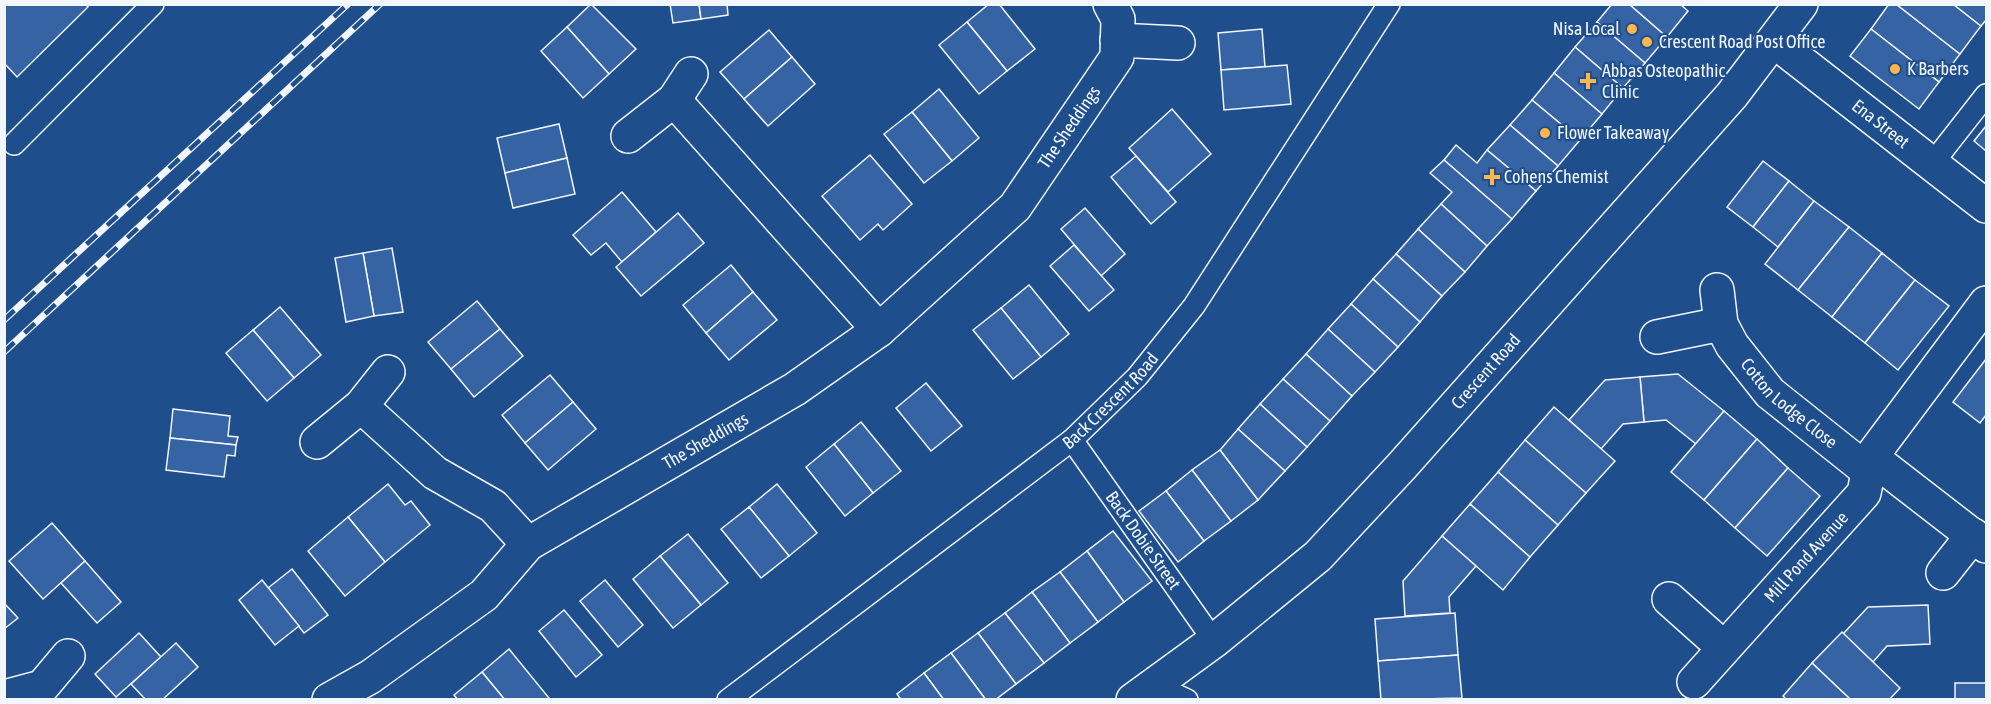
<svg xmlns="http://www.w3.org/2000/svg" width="1991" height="704" font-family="'Asap Condensed',sans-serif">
<rect width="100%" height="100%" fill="#1f4e8c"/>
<g fill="#3563a3" stroke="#f2f6ff" stroke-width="1.5">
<polygon points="4,4 86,4 88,7 17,77 4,63"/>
<polygon points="591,4 636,49 609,74 567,27"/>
<polygon points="670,4 699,4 701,19 673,23"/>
<polygon points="699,4 727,4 728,15 701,19"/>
<polygon points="989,4 999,4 1035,49 1007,71 967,22"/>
<polygon points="1612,4 1629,4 1667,37 1645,63 1597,22"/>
<polygon points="1629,4 1680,4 1688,11 1667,37"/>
<polygon points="1889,4 1896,4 1960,54 1939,82 1871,29"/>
<polygon points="1896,4 1953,4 1981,26 1960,54"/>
<polygon points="1953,4 1986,4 1986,20 1981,26"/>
<polygon points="967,22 1007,71 979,94 939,45"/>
<polygon points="1597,22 1645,63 1623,88 1575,47"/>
<polygon points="567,27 609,74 583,98 541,51"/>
<polygon points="1262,29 1265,67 1221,70 1218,33"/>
<polygon points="1871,29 1939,82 1919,109 1850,56"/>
<polygon points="769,30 792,57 744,99 720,72"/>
<polygon points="1575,47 1623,88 1602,114 1554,73"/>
<polygon points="792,57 815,84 768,126 744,99"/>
<polygon points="1287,65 1291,104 1224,110 1221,70"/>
<polygon points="1554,73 1602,114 1580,140 1532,100"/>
<polygon points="939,89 979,138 952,161 912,112"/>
<polygon points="1532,100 1580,140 1558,166 1510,125"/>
<polygon points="1172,109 1211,154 1168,192 1129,148"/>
<polygon points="912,112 952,161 924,183 884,134"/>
<polygon points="559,124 567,158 505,173 497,138"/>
<polygon points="1510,125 1558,166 1536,191 1487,150"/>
<polygon points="1986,126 1986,151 1974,141"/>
<polygon points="1456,145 1477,163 1487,150 1536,191 1512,219 1444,160"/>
<polygon points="870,155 912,204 883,230 878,224 860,240 822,196"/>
<polygon points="1136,156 1176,202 1151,224 1111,177"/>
<polygon points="567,158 575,194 513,208 505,173"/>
<polygon points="1444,160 1512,219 1487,246 1441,204 1452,192 1430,173"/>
<polygon points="1763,161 1789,181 1753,227 1727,207"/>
<polygon points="1789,181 1814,201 1778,247 1753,227"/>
<polygon points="622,192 656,232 622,262 606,243 591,255 573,235"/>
<polygon points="1814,201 1849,227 1798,290 1765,264"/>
<polygon points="1441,204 1487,246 1465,272 1418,229"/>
<polygon points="1085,208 1125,254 1101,276 1061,229"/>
<polygon points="678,213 704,243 641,296 616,267"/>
<polygon points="1849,227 1882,253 1832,317 1798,290"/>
<polygon points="1418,229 1465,272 1442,296 1396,254"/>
<polygon points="1074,245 1114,290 1089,311 1050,266"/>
<polygon points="392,248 403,312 374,316 363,253"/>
<polygon points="363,253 374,316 346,322 335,258"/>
<polygon points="1882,253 1915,280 1865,343 1832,317"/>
<polygon points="1396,254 1442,296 1420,322 1373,279"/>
<polygon points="731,265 753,292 706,333 683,305"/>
<polygon points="1373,279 1420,322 1398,347 1351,304"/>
<polygon points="1915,280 1949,306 1898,370 1865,343"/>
<polygon points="1029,285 1069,334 1041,357 1001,308"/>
<polygon points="753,292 777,320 729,360 706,333"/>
<polygon points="477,301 500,329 451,369 428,342"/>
<polygon points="1351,304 1398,347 1375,372 1328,329"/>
<polygon points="280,307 321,355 294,378 253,330"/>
<polygon points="1001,308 1041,357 1013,379 973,330"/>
<polygon points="500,329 523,356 474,397 451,369"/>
<polygon points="1328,329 1375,372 1352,396 1306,354"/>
<polygon points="253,330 294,378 267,401 226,353"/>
<polygon points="1306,354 1352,396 1330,421 1283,379"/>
<polygon points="1986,359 1986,415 1980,423 1953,402"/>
<polygon points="1678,374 1724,411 1696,444 1666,420 1644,422 1640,377"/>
<polygon points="550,375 573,402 525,443 502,415"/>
<polygon points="1640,377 1644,422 1623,424 1601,449 1569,420 1605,380"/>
<polygon points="1283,379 1330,421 1307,447 1260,404"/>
<polygon points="926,383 962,426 931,451 896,408"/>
<polygon points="573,402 596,429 548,470 525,443"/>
<polygon points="1260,404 1307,447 1285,471 1238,429"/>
<polygon points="1554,407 1615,461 1586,493 1525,440"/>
<polygon points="173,409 230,416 228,436 238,437 236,445 170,438"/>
<polygon points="1724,411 1757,439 1704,500 1671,472"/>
<polygon points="861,422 901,471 873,493 834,444"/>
<polygon points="1238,429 1285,471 1258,500 1220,450"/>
<polygon points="170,438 236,445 235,456 227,455 224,477 166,470"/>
<polygon points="1757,439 1788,468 1735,528 1704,500"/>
<polygon points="1525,440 1586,493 1558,525 1498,472"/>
<polygon points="834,444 873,493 845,516 806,467"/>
<polygon points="1220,450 1258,500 1231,521 1192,470"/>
<polygon points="1788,468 1820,496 1767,556 1735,528"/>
<polygon points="1192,470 1231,521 1204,541 1166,491"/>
<polygon points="1498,472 1558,525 1530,557 1470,504"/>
<polygon points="388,484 405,505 411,501 430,525 385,562 348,517"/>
<polygon points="777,484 817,533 789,556 749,507"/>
<polygon points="1166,491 1204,541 1178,562 1139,511"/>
<polygon points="1470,504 1530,557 1503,590 1442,536"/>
<polygon points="749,507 789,556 761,578 721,529"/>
<polygon points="348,517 385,562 345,596 308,551"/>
<polygon points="52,523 85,561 43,599 9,561"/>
<polygon points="1113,531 1152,581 1124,602 1087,551"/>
<polygon points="688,534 728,583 701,605 660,556"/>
<polygon points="1442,536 1476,566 1449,597 1450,613 1405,616 1403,581"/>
<polygon points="1087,551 1124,602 1098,622 1060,572"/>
<polygon points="660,556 701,605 673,628 633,579"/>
<polygon points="85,561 121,602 97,623 61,583"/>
<polygon points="292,569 328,615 304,633 268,588"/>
<polygon points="1060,572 1098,622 1070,643 1032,592"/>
<polygon points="262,580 299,626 275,645 239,600"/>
<polygon points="605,580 643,625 618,647 580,601"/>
<polygon points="1032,592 1070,643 1044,663 1005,613"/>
<polygon points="4,603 18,618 4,629"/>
<polygon points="1928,605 1930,644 1887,646 1873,662 1843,634 1868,607"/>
<polygon points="564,610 602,655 576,677 539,631"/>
<polygon points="1005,613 1044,663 1016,684 978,633"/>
<polygon points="1455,613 1458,655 1378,661 1375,619"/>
<polygon points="1842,632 1900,688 1889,700 1851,700 1812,663"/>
<polygon points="139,633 161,657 116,697 95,674"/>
<polygon points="978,633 1016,684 995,700 986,700 951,653"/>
<polygon points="176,643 198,667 162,700 146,700 131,684"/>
<polygon points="509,649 549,698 548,700 505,700 482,672"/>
<polygon points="951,653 986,700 944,700 924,673"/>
<polygon points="1458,655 1462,698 1381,700 1378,661"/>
<polygon points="1812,663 1851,700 1787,700 1783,696"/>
<polygon points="482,672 505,700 458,700 454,695"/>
<polygon points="924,673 944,700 901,700 897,694"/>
<rect x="1955" y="683" width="31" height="17"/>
</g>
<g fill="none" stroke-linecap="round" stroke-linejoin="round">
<defs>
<g id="service">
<polyline points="14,144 153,4"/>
<polyline points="1932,164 1986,95"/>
<path id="s1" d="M1072 440 1214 641"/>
<polyline points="1153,684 1187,700"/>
<path id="s2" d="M728 700 1072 440 1137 377 1194 306 1389 4"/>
</g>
<g id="minor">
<polyline points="1117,40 1178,43"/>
<path id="s3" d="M1774 41 1986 206"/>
<polyline points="674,100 879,330"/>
<polyline points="628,136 674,100 691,74"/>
<path id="s4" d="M1717 290 1721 324 1732 345 1770 393 1868 471"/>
<polyline points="1657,337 1721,324"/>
<polyline points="361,406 435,473 493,506 528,544"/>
<polyline points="317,442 361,406 388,372"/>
<polyline points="1871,457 1986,546"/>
<polyline points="1943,573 1973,535"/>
<polyline points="1669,599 1724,648"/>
<path id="s5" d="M1694 682 1864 493 1871 457 1986 303"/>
<polyline points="4,697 42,687 68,656"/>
<path id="s6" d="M329 700 370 677 484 595 528 544 795 389 879 330 1015 207 1117 57 1118 19 1110 4"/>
<path id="s7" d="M1133 700 1214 641 1318 556 1401 467 1732 95 1801 4"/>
</g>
</defs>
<use href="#service" stroke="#f2f6ff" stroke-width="24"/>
<use href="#minor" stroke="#f2f6ff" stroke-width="36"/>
<use href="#service" stroke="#1f4e8c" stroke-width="21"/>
<use href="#minor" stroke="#1f4e8c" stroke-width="33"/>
<defs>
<g id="rail">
<polyline points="4,320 348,4"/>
<polyline points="4,352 380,4"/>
</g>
</defs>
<use href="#rail" stroke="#f2f6ff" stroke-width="7"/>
<use href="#rail" stroke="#1f4e8c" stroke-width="4.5" stroke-dasharray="14" stroke-linecap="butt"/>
</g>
<g fill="#ffb74d" stroke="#1f4e8c" stroke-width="2">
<circle cx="1632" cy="29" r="6"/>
<circle cx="1647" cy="42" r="6"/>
<circle cx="1895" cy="69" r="6"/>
<path d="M1585 72h6v6h6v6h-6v6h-6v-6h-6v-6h6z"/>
<circle cx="1545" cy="133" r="6"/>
<path d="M1489 168h6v6h6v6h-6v6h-6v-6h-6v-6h6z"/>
</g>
<g text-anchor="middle" stroke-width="4.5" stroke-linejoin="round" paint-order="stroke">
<g font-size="18" fill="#f2f6ff" stroke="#1f4e8c" text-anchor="start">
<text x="1620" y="35" text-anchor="end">Nisa Local</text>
<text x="1659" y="48">Crescent Road Post Office</text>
<text x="1907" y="75">K Barbers</text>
<text x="1602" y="77">Abbas Osteopathic<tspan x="1602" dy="21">Clinic</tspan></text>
<text x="1557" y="139">Flower Takeaway</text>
<text x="1504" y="183">Cohens Chemist</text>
</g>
<g font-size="18" fill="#f2f6ff" stroke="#1f4e8c">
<text dy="6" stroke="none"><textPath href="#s3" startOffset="135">Ena Street</textPath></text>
<text dy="6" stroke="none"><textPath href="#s6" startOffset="946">The Sheddings</textPath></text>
<text dy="6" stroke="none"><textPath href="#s7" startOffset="484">Crescent Road</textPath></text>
<text dy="6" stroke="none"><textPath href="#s2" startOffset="486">Back Crescent Road</textPath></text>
<text dy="6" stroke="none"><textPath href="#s4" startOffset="140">Cotton Lodge Close</textPath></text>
<text dy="6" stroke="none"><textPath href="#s6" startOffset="460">The Sheddings</textPath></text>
<text dy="6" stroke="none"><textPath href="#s1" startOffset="123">Back Dobie Street</textPath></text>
<text dy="6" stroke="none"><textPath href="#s5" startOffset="168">Mill Pond Avenue</textPath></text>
</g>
</g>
<rect width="1991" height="704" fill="none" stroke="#f2f6ff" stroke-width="12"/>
</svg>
